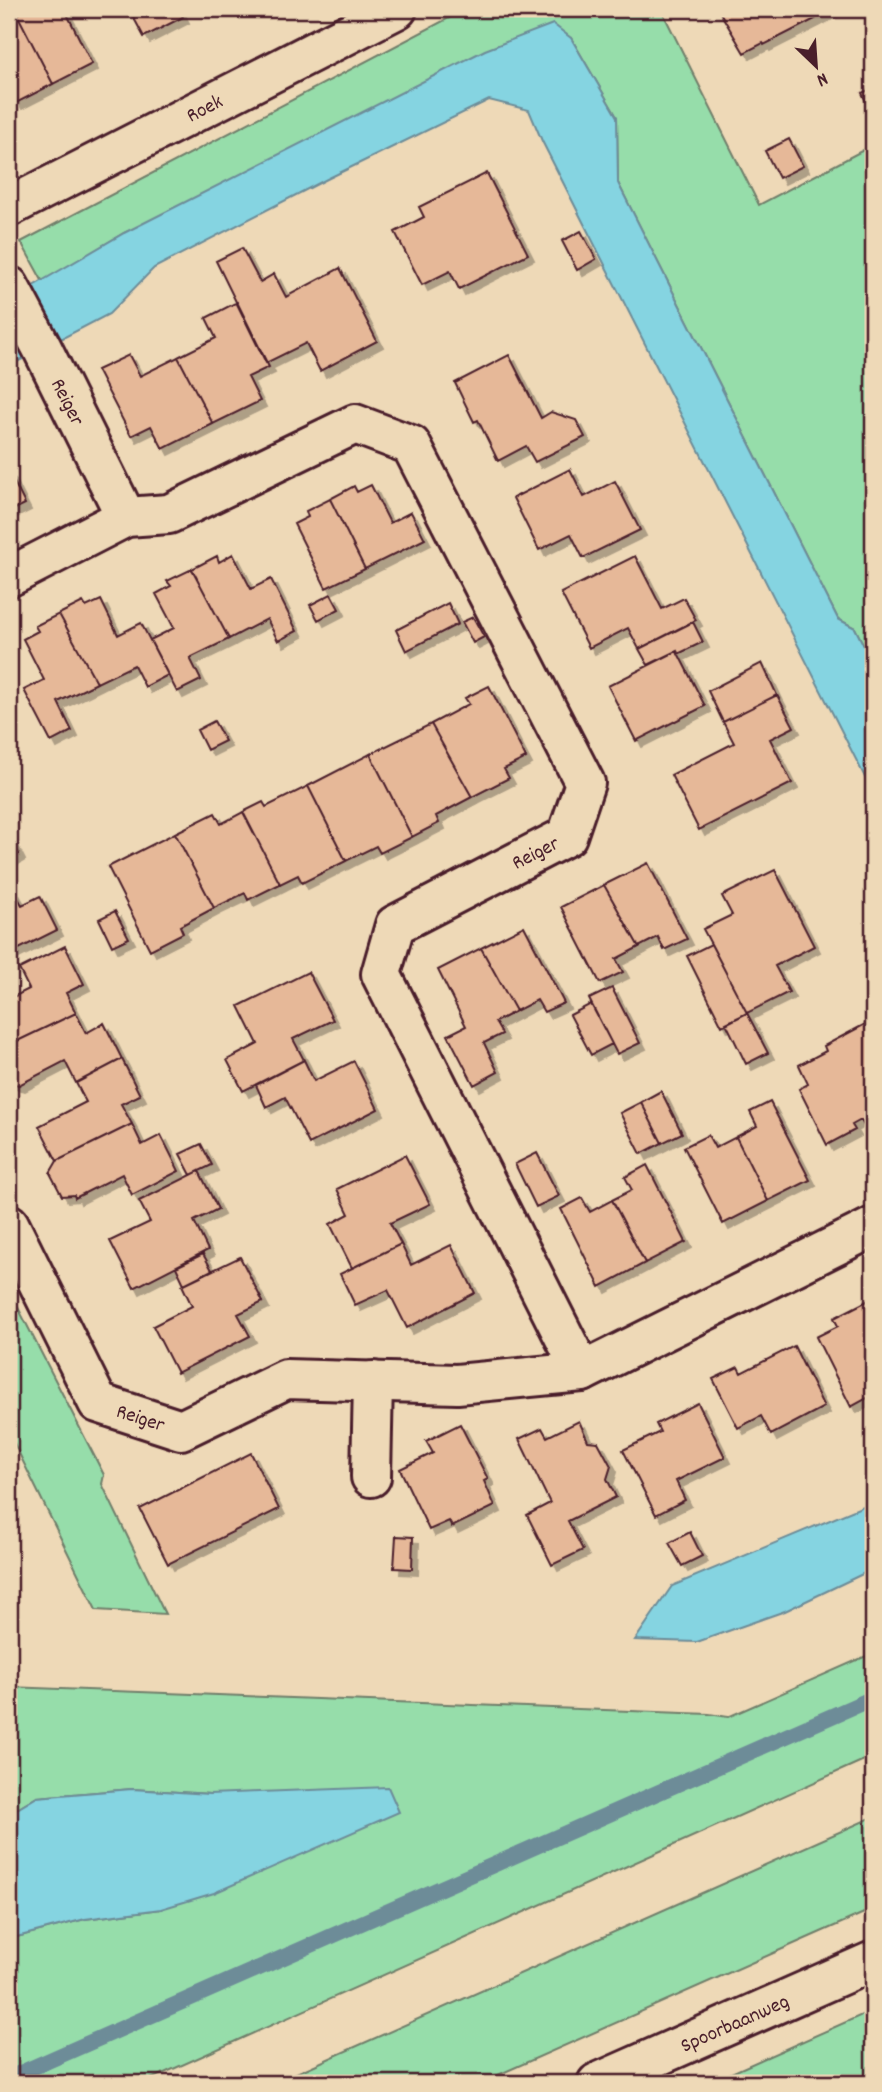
<svg xmlns="http://www.w3.org/2000/svg" width="882" height="2092" viewBox="0 0 882 2092" font-family="Dekko,sans-serif">
<style>
.green{fill:#96ddaa;stroke:#707e6a;stroke-width:2}
.water{fill:#85d4e1;stroke:#6d8c98;stroke-width:2}
.lines{fill:none;stroke-linecap:round;stroke-linejoin:round}
.stream{stroke:#6d8c98;stroke-width:16}
.building{fill:#e6b898;stroke:#4a1f2b;stroke-width:2;filter:url(#shadow)}
.minor-casing{stroke:#4a1f2b;stroke-width:44}
.minor{stroke:#eed9b7;stroke-width:38}
.labels{text-anchor:middle;stroke-width:6;stroke-linejoin:round;paint-order:stroke}
.street-label{font-size:21px;fill:#4a1f2b;stroke:#eed9b7}
</style>
<defs>
<filter id="shadow"><feDropShadow dx="6" dy="6" stdDeviation="0" flood-color="#0004"/></filter>
</defs>
<rect width="100%" height="100%" fill="#eed9b7"/>
<filter id="ink" filterUnits="userSpaceOnUse"><feTurbulence type="fractalNoise" baseFrequency=".0143" numOctaves="2"/><feDisplacementMap in="SourceGraphic" scale="14" xChannelSelector="R" yChannelSelector="G"/><feConvolveMatrix kernelMatrix="1 2 1 2 8 2 1 2 1" color-interpolation-filters="sRGB"/></filter>
<g filter="url(#ink)">
<path class="green" d="M466,9h195l98,196 114,-60v519l-18,-36 -17,-9 -220,-436 -1,-66 -46,-79 -447,195 -81,49 -22,-40z
M9,1290l95,185 -2,9 63,130 -69,-4 -87,-177z
M873,1653v103l-731,327h-133v-144l76,-20 76,-10 48,-115 -77,-5 -95,8 -28,17v-127l700,27 19,3z
M873,1817v92l-393,174h-206z
M873,2010v73h-164z"/>
<path class="water" d="M553,24l18,14 46,79 1,66 220,436 17,9 18,36v129l-331,-652 -13,-31 -40,-10 -162,79 -173,89 -45,46 -100,52v-66l115,-67 361,-183z
M873,1502v67l-88,42 -88,31 -62,-2 37,-54z
M388,1787l11,25 -185,81 -53,16 -76,10 -76,20v-125l28,-17 95,-8 77,5z"/>
<g class="lines">
<path class="stream" d="M9,2078l864,-380"/>
</g>
<path class="building" d="M27,9h45l-6,3 26,52 -39,20 -36,-70z
M129,9h50l4,8 -39,20z
M718,9h91l6,10 -51,26 -1,-2 -19,10z
M809,9h25l-19,10z
M17,14l36,70 -37,19 -7,-15v-69z
M873,88v28l-11,-23z
M789,139l14,27 -24,12 -14,-27z
M487,173l41,81 -69,35 -9,-18 -28,14 -27,-53 29,-15 -5,-10z
M581,231l15,28 -19,11 -15,-29z
M242,248l18,34 14,-8 12,23 54,-29 37,73 -57,30 -14,-28 -40,20 -50,-102z
M237,302l32,65 -21,10 12,24 -47,23 -35,-67 38,-19 -10,-20z
M129,355l11,21 38,-19 35,67 -50,25 -12,-23 -20,10 -34,-66z
M509,355l32,63 10,-6 25,8 9,17 -50,25 -9,-16 -28,15 -20,-41 -4,2 -19,-39z
M570,469l14,28 31,-16 25,49 -57,28 -12,-24 -32,16 -26,-52z
M9,472l16,32 -16,8z
M371,485l19,38 21,-11 14,27 -60,30 -35,-70 24,-13 3,6z
M330,499l35,70 -39,19 -32,-64 14,-7 -2,-6z
M233,554l18,35 20,-10 26,52 -19,10 -11,-22 -38,20 -37,-70 25,-13 2,6z
M635,556l27,53 22,-11 12,22 -57,29 -11,-21 -39,20 -28,-55z
M192,569l37,70 -39,19 11,22 -24,12 -27,-52 24,-12 -18,-34 15,-8 -4,-5z
M331,594l8,15 -21,11 -8,-15z
M101,600l17,35 23,-12 27,52 -23,12 -11,-22 -37,18 -38,-69 24,-12 3,5z
M448,603l10,21 -52,27 -10,-21z
M59,614l38,69 -39,19 14,29 -21,11 -27,-52 20,-10 -21,-41 15,-8 -3,-5z
M473,617l11,20 -11,6 -11,-21z
M693,622l10,20 -25,12 -1,-3 -29,14 -9,-16z
M677,651l28,55 -69,35 -28,-55z
M762,663l15,32 -54,27 -15,-31z
M489,686l37,72 -22,11 5,9 -37,19 -41,-73 38,-20 -4,-6z
M777,695l17,32 -24,12 22,44 -93,47 -28,-55 63,-32 -11,-21z
M214,721l11,20 -18,9 -10,-20z
M431,724l41,73 -36,19 3,7 -27,14 -42,-83z
M370,754l42,83 -32,16 -4,-7 -30,15 -38,-75z
M308,786l38,75 -44,22 -4,-8 -18,9 -37,-72 20,-10 3,5z
M243,812l37,72 -32,16 -3,-7 -31,15 -39,-75 40,-20 6,11z
M175,833l39,75 -34,18 3,7 -33,17 -42,-83z
M9,834l10,20 -10,6z
M648,863l39,76 -23,11 -6,-13 -19,10 -35,-62z
M775,870l39,76 -39,20 14,26 -42,21 -44,-84 29,-14 -10,-19z
M10,884l12,21 18,-9 17,34 -46,23 -2,-4z
M604,885l35,62 -23,12 7,13 -23,11 -39,-76z
M115,911l14,27 -17,8 -13,-27z
M524,926l40,77 -20,9 -7,-12 -21,11 -35,-63z
M711,944l36,69 -25,13 -35,-70z
M65,946l19,38 -18,9 10,20 -67,32v-46l20,-10 -10,-20z
M481,948l35,63 -21,11 7,12 -18,9 14,29 -24,13 -26,-50 18,-9 -28,-56z
M308,972l25,48 -40,19 11,21 -61,31 -16,-31 31,-16 -19,-38z
M612,988l28,55 -23,11 -28,-55z
M591,1004l21,40 -21,11 -21,-40z
M76,1013l10,20 18,-10 18,36 -46,24 -11,-22 -46,24 -10,-2v-38z
M747,1013l21,40 -22,11 -20,-41z
M873,1020v118l-2,1 -10,-19 -9,5 3,5 -28,15 -28,-56 9,-5 -9,-19 27,-14 -2,-5z
M122,1059l18,36 -19,9 11,20 -75,37 -18,-35 47,-24 -10,-19z
M304,1060l10,21 40,-20 24,48 -69,35 -24,-47 -19,10 -10,-22z
M661,1091l21,42 -20,10 -21,-41z
M641,1102l21,41 -21,11 -21,-41z
M770,1102l40,78 -42,21 -32,-64 21,-11 -7,-14z
M132,1124l10,21 19,-10 18,36 -47,24 -10,-21 -47,24 -1,-3 -12,1 -12,-23 7,-12z
M708,1135l7,13 21,-11 32,64 -45,23 -39,-77z
M201,1144l11,21 -21,10 -11,-21z
M537,1153l22,43 -23,11 -21,-43z
M405,1155l25,49 -40,19 11,21 -49,24 -22,-44 19,-10 -12,-25z
M647,1165l39,77 -41,21 -33,-63 20,-10 -7,-13z
M199,1171l19,38 -24,12 14,29 -74,38 -24,-47 40,-19 -11,-21z
M582,1198l8,14 22,-12 33,63 -45,24 -39,-78z
M401,1244l10,21 40,-20 24,48 -68,35 -19,-38 -33,15 -15,-31z
M203,1254l9,16 -28,14 -8,-17z
M240,1257l23,45 -25,12 12,22 -73,37 -24,-47 39,-20 -10,-21z
M873,1298v97l-22,12 -35,-70 22,-11 -4,-8z
M794,1346l30,61 -53,28 -10,-19 -23,12 -25,-49 25,-12 3,6z
M698,1403l27,54 -49,24 9,19 -29,15 -33,-65 37,-18 -4,-8z
M579,1421l9,20 10,1 13,24 -4,13 9,18 -48,24 15,29 -31,15 -25,-50 23,-12 -31,-64 23,-11 5,9z
M460,1424l28,55 -4,2 11,25 -43,21 -3,-6 -20,9 -29,-61 33,-16 -7,-12z
M251,1453l28,56 -111,55 -28,-55z
M690,1532l12,24 -20,10 -13,-23z
M396,1536l17,1 -1,32 -18,-1z"/>
<g class="lines">
<g class="minor-casing">
<g id="minor">
<path id="s1" d="M9,207l388,-198"/>
<path id="s2" d="M9,286l33,62 84,169"/>
<path d="M9,577l117,-60 43,-3 186,-90 56,21 174,338 -18,53 -172,89 -14,49 201,398"/>
<path id="s3" d="M9,1224l89,179 83,27 105,-51 171,5 125,-12 291,-145"/>
<path d="M371,1477l2,-96"/>
<path id="s4" d="M597,2083l276,-122"/>
</g>
</g>
<use href="#minor" class="minor"/>
</g>
</g>
<g class="labels">
<g class="street-label">
<text dy="7" stroke="none"><textPath href="#s1" startOffset="219">Roek</textPath></text>
<text dy="7" stroke="none"><textPath href="#s2" startOffset="130">Reiger</textPath></text>
<text transform="translate(535 852) rotate(-27)" y="7">Reiger</text>
<text dy="7" stroke="none"><textPath href="#s3" startOffset="245">Reiger</textPath></text>
<text dy="7" stroke="none"><textPath href="#s4" startOffset="150">Spoorbaanweg</textPath></text>
</g>
</g>
<rect width="882" height="2092" fill="none" stroke="#eed9b7" stroke-width="35"/>
<rect x="18" y="18" width="847" height="2057" fill="none" stroke="#4a1f2b" stroke-width="2.5" filter="url(#ink)"/>
<g transform="translate(816 66) rotate(155)" stroke="#eed9b7" stroke-width="5" paint-order="stroke">
<path d="M0-5L12 26L0 18L-12 26Z" fill="#4a1f2b"/>
<text y="-10" font-size="19" font-weight="bold" text-anchor="middle" fill="#4a1f2b">N</text>
</g>
</svg>
